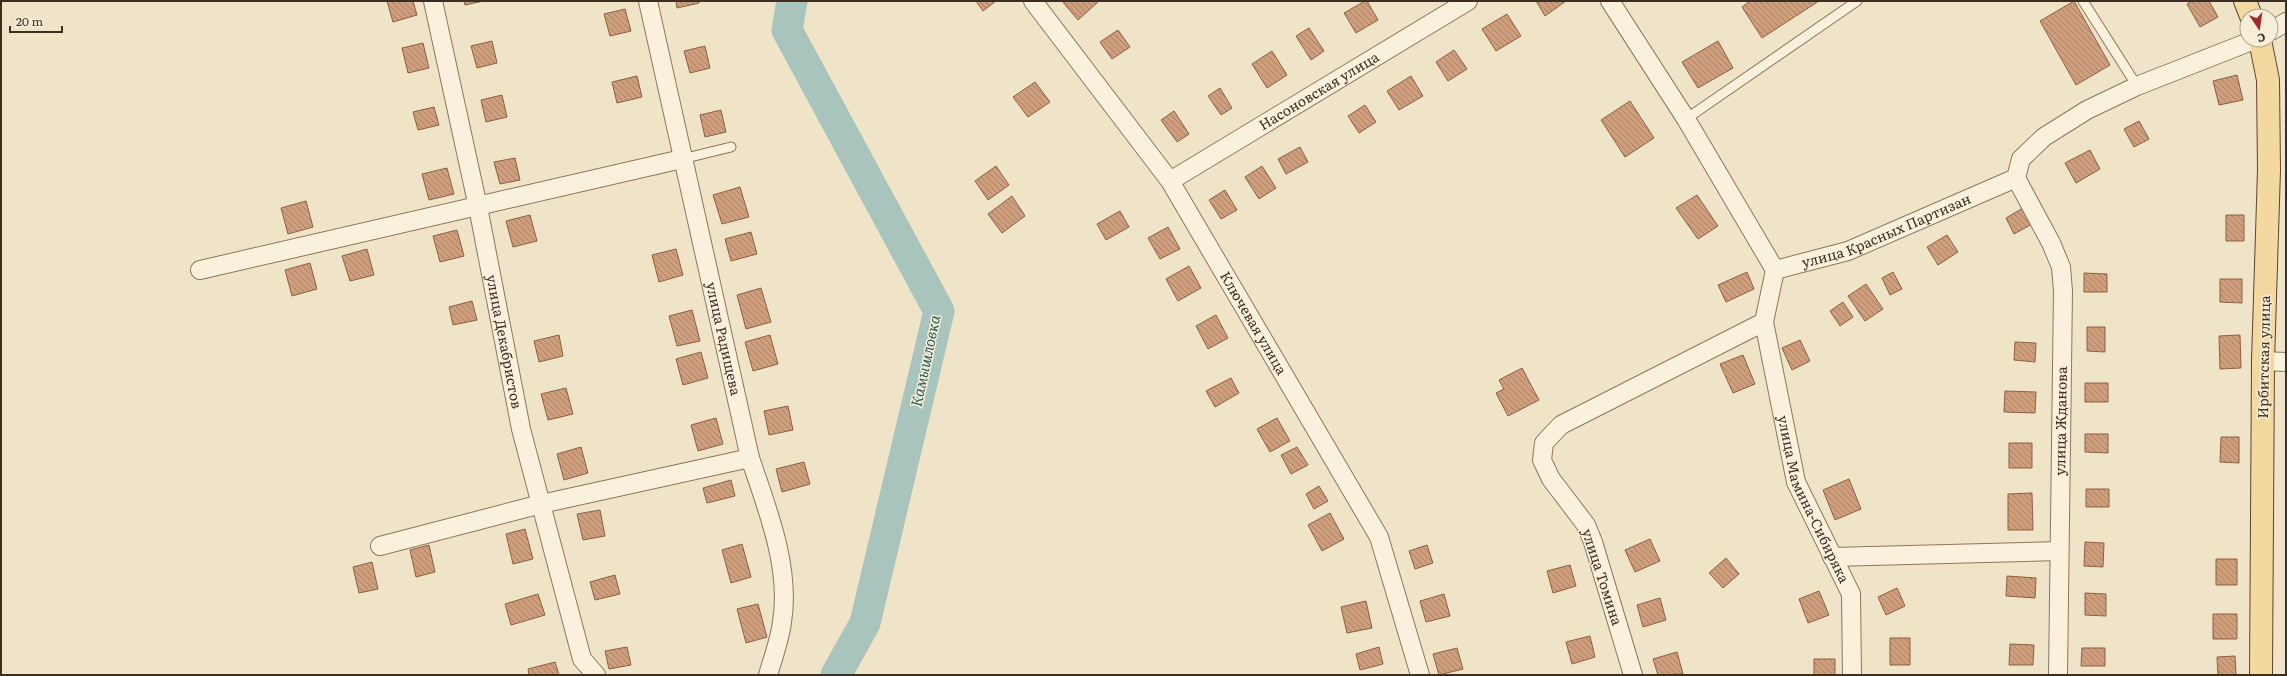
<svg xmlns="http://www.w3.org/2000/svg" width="2287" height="676" viewBox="0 0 2287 676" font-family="Literata,serif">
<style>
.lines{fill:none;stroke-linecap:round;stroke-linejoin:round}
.river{stroke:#a9c4bc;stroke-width:31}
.building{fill:url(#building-back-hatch);stroke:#8d5f41}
.service-casing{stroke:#8d765c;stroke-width:11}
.minor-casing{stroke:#8d765c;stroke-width:20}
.primary-casing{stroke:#5b4430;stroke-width:24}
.service{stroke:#faf1dc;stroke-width:9}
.minor{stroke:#faf1dc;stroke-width:18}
.primary{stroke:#f3d9a0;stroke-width:22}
.labels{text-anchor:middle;stroke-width:3;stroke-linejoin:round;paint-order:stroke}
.street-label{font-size:14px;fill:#3d2e20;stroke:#f7eed8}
.water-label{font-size:15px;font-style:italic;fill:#2f5d5a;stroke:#f7eed8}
</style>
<defs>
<pattern id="building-back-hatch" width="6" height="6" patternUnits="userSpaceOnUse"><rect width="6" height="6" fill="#cf9f7d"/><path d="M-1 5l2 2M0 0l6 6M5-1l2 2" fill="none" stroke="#a98266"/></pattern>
</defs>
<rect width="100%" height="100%" fill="#f0e4c8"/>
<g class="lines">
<path class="river" d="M792,1l-5,29 152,281 -74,312 -29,52"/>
</g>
<path class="building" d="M387,1h26l4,14 -24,7z
M464,1h20l-19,4z
M676,1h23v2l-22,5z
M976,1h20l-13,10z
M1062,1h35l1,1 -20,18z
M1365,1h2l11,19 -22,13 -12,-20z
M1536,1h30l-21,15z
M1750,1h69l-57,37 -20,-31z
M2074,1l36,64 -34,20 -36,-64z
M2192,1h17l9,16 -18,10 -13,-23z
M625,9l6,22 -21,5 -6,-22z
M1507,14l14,22 -25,15 -14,-22z
M1309,28l15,23 -13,9 -15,-24z
M1118,30l12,17 -18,12 -12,-17z
M492,41l5,22 -20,5 -6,-22z
M1718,41l15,27 -35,20 -16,-26z
M423,43l6,25 -21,5 -6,-25z
M705,46l5,22 -20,5 -6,-22z
M1454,50l13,19 -19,12 -12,-19z
M1272,51l15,24 -20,13 -15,-24z
M2237,75l6,25 -24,5 -6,-24z
M637,76l5,21 -25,6 -5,-21z
M1411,76l12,20 -24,14 -12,-19z
M1035,82l15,20 -22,15 -15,-20z
M1220,88l12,20 -11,7 -13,-19z
M502,95l5,22 -21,5 -5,-22z
M1630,101l24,37 -29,19 -24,-37z
M1365,105l11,17 -17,11 -11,-17z
M434,107l5,18 -21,5 -5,-18z
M721,110l5,22 -21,5 -5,-22z
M1174,111l15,23 -12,8 -16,-22z
M2139,121l10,18 -15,8 -10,-18z
M1300,147l8,15 -22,12 -8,-15z
M2090,150l10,19 -24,14 -11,-20z
M515,158l5,22 -20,4 -6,-22z
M996,166l13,19 -21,15 -13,-19z
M1262,166l14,22 -17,11 -14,-22z
M447,168l7,26 -25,6 -7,-26z
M740,187l9,30 -27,7 -9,-29z
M1225,190l12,20 -16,9 -12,-19z
M1697,195l21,31 -20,13 -22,-31z
M1012,196l13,20 -23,17 -14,-19z
M306,201l7,26 -25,7 -7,-26z
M2023,208l9,16 -18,10 -8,-16z
M1120,211l9,16 -23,13 -9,-16z
M530,215l7,26 -24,6 -7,-26z
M2226,215h18v26h-18z
M1168,227l12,22 -20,10 -12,-21z
M457,230l7,26 -24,6 -7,-26z
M751,232l6,22 -26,7 -6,-22z
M1947,235l11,17 -20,13 -11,-18z
M367,249l7,26 -24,6 -8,-25z
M676,249l7,26 -24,7 -7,-27z
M310,263l7,26 -25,7 -7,-26z
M1189,266l12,22 -23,13 -12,-22z
M1747,272l7,17 -28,13 -8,-17z
M1893,272l9,17 -12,6 -8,-17z
M2084,273l23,1v18h-23z
M2220,279h22v24l-22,-1z
M1866,284l17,25 -18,12 -17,-25z
M761,288l10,34 -25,7 -9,-34z
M472,301l5,19 -24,5 -4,-18z
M1843,302l10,15 -13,9 -10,-15z
M692,310l8,31 -23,5 -8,-30z
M1216,315l12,23 -20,11 -12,-23z
M2087,327h18v25l-18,-1z
M559,335l4,21 -24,6 -5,-21z
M770,335l8,29 -25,7 -8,-29z
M2240,335l1,33 -21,1 -1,-33z
M1800,340l10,21 -18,9 -10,-22z
M2015,342l21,1 -1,19 -21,-2z
M701,352l7,26 -25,7 -7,-26z
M1743,355l12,29 -22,9 -13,-29z
M1522,368l17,32 -31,16 -12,-23 8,-4 -5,-9z
M1231,378l8,15 -24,14 -9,-16z
M2085,383h23v19h-23z
M566,388l7,26 -25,6 -7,-26z
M2005,391l31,1 -1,21 -31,-1z
M788,406l5,24 -24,5 -5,-24z
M716,418l7,26 -25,7 -7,-26z
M1277,418l13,23 -20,11 -13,-23z
M2085,434h23v19l-23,-1z
M2221,437h18v26l-19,-1z
M2009,443h23v25h-23z
M581,447l7,26 -24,7 -7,-26z
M1297,447l11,18 -17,9 -10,-19z
M804,462l6,22 -28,8 -6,-23z
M1849,479l12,30 -26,11 -12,-30z
M731,480l4,16 -28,7 -4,-15z
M1319,486l9,15 -14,8 -8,-15z
M2086,489h23v18h-23z
M2032,493l1,37h-25v-36z
M600,510l5,26 -22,4 -6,-26z
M1330,513l14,26 -22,12 -14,-26z
M525,529l8,30 -20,5 -7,-30z
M1650,539l10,22 -25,11 -10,-22z
M2085,542l19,1 -1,24 -19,-1z
M742,544l9,33 -20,6 -9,-33z
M429,545l6,27 -19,5 -6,-27z
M1427,545l6,18 -18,6 -6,-18z
M1726,558l13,16 -16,14 -14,-15z
M2216,559h21v26h-21z
M372,562l6,27 -19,4 -6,-26z
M1570,565l6,21 -23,7 -6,-22z
M615,575l5,19 -25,6 -5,-18z
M2007,576l29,2 -1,20 -29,-2z
M1897,588l8,18 -19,9 -8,-18z
M1819,591l10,24 -21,8 -9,-24z
M2085,593l21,1v22l-21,-1z
M538,594l7,21 -34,10 -6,-21z
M1444,594l6,22 -24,6 -6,-21z
M1660,598l6,22 -23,7 -6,-22z
M1366,601l6,27 -25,5 -6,-26z
M758,604l9,33 -21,6 -9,-34z
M2213,614h24v25h-24z
M1590,636l5,21 -23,7 -6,-22z
M1890,638h20v27h-20z
M2010,644l24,1 -1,20h-24z
M627,647l4,18 -22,4 -4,-18z
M1379,647l4,17 -23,6 -4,-16z
M1457,648l6,21 -24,6 -6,-21z
M2082,648h23v18h-24z
M1677,652l6,22 -25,1 -5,-16z
M2235,656l1,19h-18l-1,-18z
M1814,659h21v16h-21z
M555,662l4,13h-30l-1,-6z"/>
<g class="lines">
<g class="service-casing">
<path id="service" d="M2083,1l54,85
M1686,119l171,-118
M682,159l49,-12"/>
</g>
<g class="minor-casing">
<g id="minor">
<path id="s1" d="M433,1l45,206 43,222 61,230 14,16"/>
<path id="s2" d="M648,1l102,457c17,50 41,110 32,164 -2,17 -9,36 -14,53"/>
<path id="s3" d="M1033,1l137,180 209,356 41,138"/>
<path d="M1610,1l76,118 89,151"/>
<path d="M2271,31l15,-9"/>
<path d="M2016,178l35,65 10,24 2,24 -5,384"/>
<path id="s4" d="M1170,181l298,-180"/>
<path d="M200,270l482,-111"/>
<path id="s5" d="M1764,322l32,160 55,112 1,81"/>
<path d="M2263,361l23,1"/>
<path d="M380,546l161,-42 209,-46"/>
<path d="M1832,557l227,-6"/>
<path id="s6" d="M1633,675l-40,-133 -7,-17 -35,-46 -9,-19 2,-17 17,-18 203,-103 11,-52 73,-19 168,-73 5,-19 23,-22 43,-27 50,-24 117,-46"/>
</g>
</g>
<g class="primary-casing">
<path id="primary" d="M2245,1l6,15
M2260,40l8,40 1,90 -6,191 -2,314"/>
</g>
<use href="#service" class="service"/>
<use href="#minor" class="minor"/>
<use href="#primary" class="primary"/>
</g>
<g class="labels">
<g class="street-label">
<text dy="5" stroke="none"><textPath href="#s4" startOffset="174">Насоновская улица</textPath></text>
<text dy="5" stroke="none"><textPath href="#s6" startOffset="677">улица Красных Партизан</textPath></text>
<text dy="5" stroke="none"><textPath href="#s3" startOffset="391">Ключевая улица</textPath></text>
<text dy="5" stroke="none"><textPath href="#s2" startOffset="346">улица Радищева</textPath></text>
<text dy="5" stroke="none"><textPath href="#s1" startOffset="348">улица Декабристов</textPath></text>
<text transform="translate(2264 357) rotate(-89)" y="5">Ирбитская улица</text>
<text transform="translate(2061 421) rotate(-89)" y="5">улица Жданова</text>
<text dy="5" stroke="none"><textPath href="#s5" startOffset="185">улица Мамина-Сибиряка</textPath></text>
<text transform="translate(1602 577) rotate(72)" y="5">улица Томина</text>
</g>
<g class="water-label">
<text transform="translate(926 361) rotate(-78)" y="5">Камышловка</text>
</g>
</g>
<rect width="2287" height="676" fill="none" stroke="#3d2e20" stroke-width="4"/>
<g transform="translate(2259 28) rotate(167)"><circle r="19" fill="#f7eed8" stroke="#ada18e"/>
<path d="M0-3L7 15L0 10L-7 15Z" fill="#9e2a2b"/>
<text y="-6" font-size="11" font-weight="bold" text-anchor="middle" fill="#3d2e20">С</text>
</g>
<path d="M10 26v6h52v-6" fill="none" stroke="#3d2e20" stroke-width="2"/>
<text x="16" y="26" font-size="12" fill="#3d2e20" stroke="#f7eed8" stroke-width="3" paint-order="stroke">20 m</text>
</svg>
